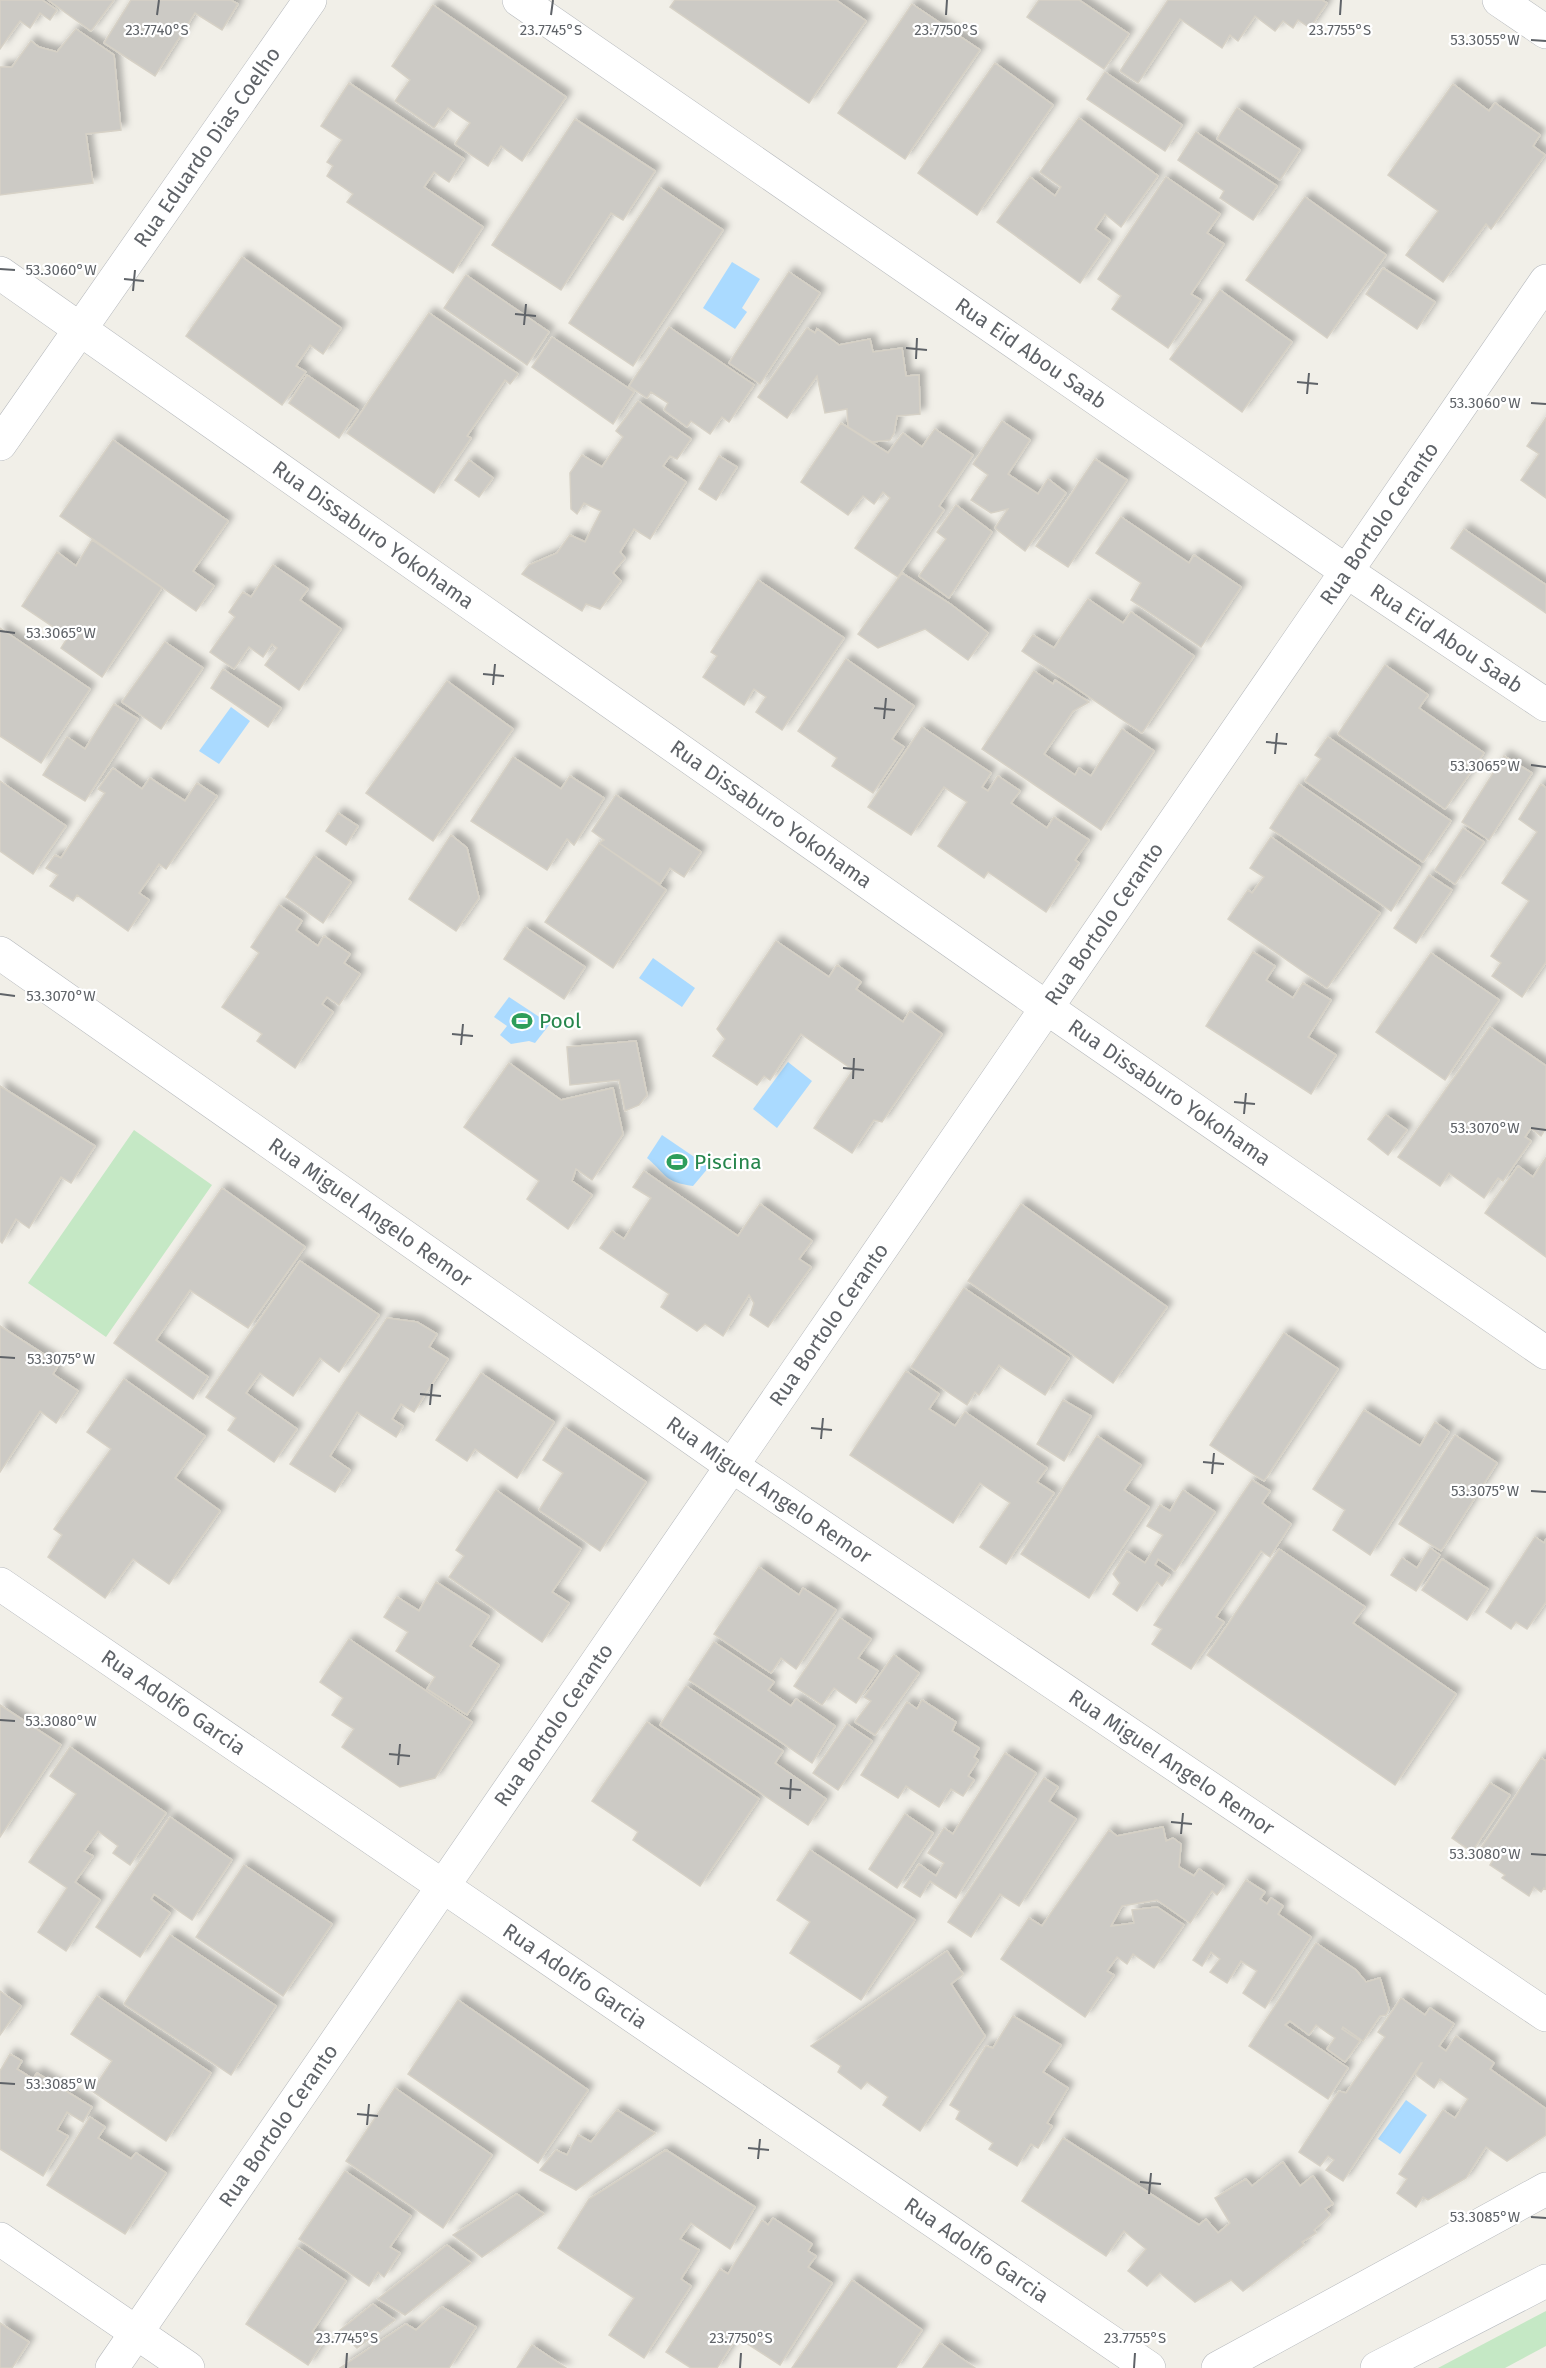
<svg xmlns="http://www.w3.org/2000/svg" width="1546" height="2368" viewBox="0 0 1546 2368" font-family="'Fira Sans',sans-serif">
<style>
.green{fill:#c5e8c5}
.water{fill:#aadaff}
.building{fill:#cccac5;stroke:#d6d1c6;stroke-width:1.5;filter:url(#shadow)}
.lines{fill:none;stroke-linecap:round;stroke-linejoin:round}
.street-casing{stroke:#b5b8bc;stroke-width:34}
.secondary-casing{stroke:#b6babf;stroke-width:34}
.street{stroke:#fff;stroke-width:33}
.secondary{stroke:#fff;stroke-width:33}
.ticks{fill:none;stroke:#5f6368;stroke-width:2}
.labels{text-anchor:middle;stroke-width:4.5;stroke-linejoin:round;paint-order:stroke}
.street-label{font-size:21px;fill:#5f6368;stroke:#fff}
.leisure-label{font-size:21px;fill:#27864d;stroke:#fff;text-anchor:start}
.ticks-label{font-size:15px;text-anchor:middle;fill:#5f6368;stroke:#fff;stroke-width:4.5;stroke-linejoin:round;paint-order:stroke}
</style>
<defs>
<filter id="shadow"><feDropShadow dx="5.5" dy="-5.5" stdDeviation="3" flood-color="#0004"/></filter>
</defs>
<rect width="100%" height="100%" fill="#f1efe8"/>
<path class="green" d="M134,1130l78,55 -106,152 -78,-54z
M1546,2311v35l-41,22h-67z"/>
<path class="water" d="M732,262l28,17 -18,29 5,4 -12,17 -32,-21z
M231,707l19,14 -31,43 -20,-13z
M653,958l42,30 -13,19 -43,-29z
M509,997l41,27 -15,19 -6,-2 -18,3 -11,-9 7,-9 -13,-9z
M788,1062l24,19 -35,47 -24,-19z
M662,1135l47,32 -16,19c-29,-4 -26,-11 -46,-28z
M1406,2100l21,15 -27,39 -22,-15z"/>
<path class="building" d="M0,0h42l15,10 -7,10 -10,-7 -10,15 -10,-7 -20,28z
M48,0h66l-23,31z
M131,0h100l7,4 -16,26 -27,-17 -40,63 -51,-33z
M675,0h161l30,21 -57,82 -139,-96z
M1039,0h40l50,34 -25,35 -77,-52z
M1168,0h154l5,3 -17,25 -12,-8 -5,8 -10,-7 -8,10 -20,-15 -17,25 -8,-6 -8,13 -42,-29 -42,64 -18,-12z
M912,4l68,46 -75,109 -67,-46z
M433,5l133,92 -44,64 -21,-15 -13,20 -33,-22 15,-21 -22,-15 -14,20 -39,-27 15,-21 -18,-14z
M76,29l38,26 7,75 -35,4 7,49 -93,12v-128h12l19,-26 8,6 18,5z
M995,63l58,42 -76,110 -59,-42z
M1105,72l77,53 -17,26 -78,-52z
M349,83l115,76 -15,23 -15,-10 -10,15 59,40 -30,46 -106,-71 6,-8 -26,-18 6,-10 -6,-4 15,-22 -21,-14z
M1453,84l36,27 6,-8 45,32 -7,11 12,9 -54,74 -5,-5 -43,58 -37,-27 32,-44 -50,-36z
M1237,108l63,42 -20,30 -63,-41z
M1079,118l79,58 -37,51 -16,-13 -10,15 15,11 -30,43 -83,-61 33,-45 25,19 6,-9 -21,-15z
M575,119l80,52 -32,49 -12,-7 -50,77 -69,-45z
M1196,132l81,54 -24,34 -33,-22 4,-7 -46,-31z
M1166,177l54,37 -13,19 17,11 -33,50 10,6 -33,48 -56,-39 9,-13 -23,-17z
M659,187l64,43 -90,136 -64,-43z
M1305,197l81,58 -59,83 -81,-58z
M242,257l99,71 -18,26 -13,-9 -14,21 10,6 -24,33 -96,-69z
M1383,268l52,34 -18,27 -51,-35z
M789,272l31,21 -60,91 -31,-21z
M466,275l83,57 -22,33 -83,-57z
M1220,290l72,52 -50,70 -72,-53z
M429,313l89,61 -8,10 -5,-4 -38,56 4,2 -37,55 -87,-60z
M669,327l85,58 -25,37 -7,-5 -12,17 -19,-13 -4,6 -23,-17 4,-7 -17,-11 -4,6 -18,-12z
M807,328l8,5 2,-4 22,16 31,-6 3,13 29,-4 4,28 13,-1 1,39 -23,2 -3,17 -4,7 -18,2 -24,-15 -1,-18 -22,4 -8,-37 -30,42 -29,-21z
M552,337l82,55 -21,32 -81,-57z
M307,375l51,35 -19,28 -50,-35z
M638,401l53,38 -14,20 -7,-3 -7,10 23,16 -36,57 -16,-10 -14,23 5,6 -12,15 8,8 -21,28 -14,-5 -4,7 -60,-37 7,-9 28,-12 13,-18 15,7 16,-31 -17,-8 -7,11 -6,-5 -1,-36 12,-18 20,12 21,-30 -7,-6z
M1546,418v80l-25,-18 18,-26 -12,-8z
M1002,421l28,19 -22,34 30,20 10,-15 18,14 -41,58 -30,-23 13,-19 -17,4 -20,-13 17,-25 -15,-11z
M841,423l47,30 15,-20 19,14 13,-18 38,26 -34,51 5,4 -46,67 -43,-29 35,-50 -7,-6 -9,12 -11,-8 -15,19 -47,-33z
M113,440l115,81 -35,50 21,15 -18,25 -136,-95z
M719,456l18,11 -21,33 -17,-11z
M1095,459l32,21 -59,87 -32,-21z
M469,460l24,18 -14,19 -24,-17z
M956,505l36,27 -43,66 -30,-22 27,-37 -9,-7z
M1121,517l68,46 5,-8 47,32 -40,60 -70,-47 10,-17 -45,-30z
M1464,529l82,56v28l-95,-65z
M92,540l70,48 -60,89 -41,-29 7,-11 -46,-31 35,-54 19,14z
M273,565l35,24 -8,11 41,29 -42,61 -34,-25 12,-17 -5,-4 -9,13 -14,-10 -15,22 -24,-17 25,-35 -6,-5 14,-20 8,5z
M902,573l47,30 39,30 -20,27 -43,-31 -47,19 -20,-14z
M758,580l86,58 -62,92 -26,-18 10,-15 -12,-8 -10,16 -41,-28 14,-21 -6,-4z
M1088,599l35,24 8,-11 63,44 -52,77 -120,-82 11,-16 21,13z
M0,628l90,61 -49,74 -41,-27z
M165,642l38,26 -42,61 -39,-27z
M846,659l68,47 -22,33 12,8 -31,46 -41,-27 5,-8 -39,-27z
M1385,665l43,30 -9,13 65,45 -39,56 -107,-75z
M223,669l58,39 -13,19 -57,-39z
M1034,671l19,13 2,-4 34,22 -16,9 -29,43 31,21 4,-7 12,8 31,-47 32,22 -53,79 -119,-81z
M447,681l66,48 -80,112 -67,-48z
M114,704l24,15 -53,82 -42,-26 24,-38 18,12z
M922,727l69,46 -9,14 6,4 10,-15 22,15 -9,12 36,25 7,-11 35,23 -14,20 4,3 -33,49 -58,-40 -4,6 -46,-32 29,-44 -23,-15 -33,48 -43,-28z
M1328,737l123,84 -28,41 -118,-81 16,-22 -6,-4z
M1504,756l28,17 -43,67 -27,-18z
M513,757l48,32 9,-13 34,22 -30,47 -7,-6 -20,31 -76,-49z
M113,768l29,21 8,-11 35,23 12,-18 20,13 -51,73 -7,-5 -20,29 10,7 -21,31 -51,-36 -4,6 -23,-15 8,-11 -12,-7 9,-13 6,3 44,-65 -7,-4z
M0,781l66,45 -33,48 -33,-23z
M1299,784l121,83 -29,44 -121,-83z
M1541,784l5,4v174l-24,35 -30,-21 9,-13 -10,-7 38,-55 -27,-18 35,-51 -18,-13z
M616,795l85,57 -17,25 -14,-9 -10,16 -61,-41 5,-3 -12,-9z
M338,813l20,13 -12,19 -20,-14z
M1463,828l21,14 -29,42 -20,-14z
M451,835l16,13 12,50 -23,33 -47,-32z
M1271,837l109,76 -53,75 -99,-69 20,-29 4,3 12,-16 -14,-9z
M599,843l67,47 -53,78 -68,-46z
M314,856l37,26 -28,41 -37,-26z
M1429,875l23,15 -36,53 -22,-15z
M279,905l23,16 -6,9 22,16 6,-10 26,18 -6,9 16,11 -21,31 -12,-8 -5,7 11,8 -38,56 -38,-27 5,-7 -40,-27 37,-54 -8,-6z
M525,927l60,40 -21,32 -60,-40z
M776,941l53,36 8,-12 24,17 -5,7 47,33 7,-11 32,23 -60,88 -8,-2 -22,33 -38,-25 39,-58 -52,-36 -31,46 -6,-4 -7,9 -44,-29 12,-17 -8,-10z
M1253,952l22,14 -9,14 27,18 10,-15 28,17 -23,37 28,18 -25,39 -105,-68z
M1431,953l68,47 -54,80 -69,-48z
M1490,1027l56,39v62l-5,8 -10,-8 -6,9 6,4 -28,40 -5,-3 -14,20 -35,-25 -9,13 -42,-29z
M636,1041l11,54 -8,10 -14,6 -6,-31 -49,5 -3,-38z
M509,1063l52,37 52,-12 10,46 -31,46 -16,-11 -4,12 20,14 -24,34 -41,-30 12,-18 -75,-54z
M0,1086l95,60 -24,37 -10,-6 -32,51 -13,-9 -14,24 -2,-2z
M1386,1115l21,15 -19,25 -20,-16z
M1546,1158v99l-61,-44 33,-47 15,11z
M644,1171l94,65 22,-32 52,37 -13,18 12,8 -43,60 -18,-12 4,-12 -5,-8 -26,41 -18,-12 -8,7 -36,-24 8,-13 -69,-46 12,-17 12,8 27,-41 -18,-11z
M222,1188l83,59 -57,81 -58,-38 -34,50 52,37 -15,22 -79,-56z
M1021,1204l146,103 -54,76 -145,-102z
M300,1261l79,54 -40,57 -19,-14 -27,38 -33,-23 -14,20 51,36 -23,33 -46,-32 8,-12 -30,-21z
M964,1288l105,70 -24,37 -46,-30 -20,30 -4,-3 -8,13 -56,-38z
M387,1318l30,4 20,12 -8,13 19,12 -34,53 -13,-8 -9,15 11,7 -7,11 -39,-25 -27,44 20,14 -15,22 -45,-28z
M0,1326l59,38 -6,10 25,17 -22,32 -16,-12 -40,61z
M1284,1333l54,36 -74,112 -54,-36z
M906,1371l33,23 -10,15 26,17 10,-14 82,56 -10,14 17,11 -48,71 -26,-17 30,-44 -30,-20 -27,40 -103,-68z
M481,1373l73,49 -37,56 -42,-29 -8,12 -31,-21z
M124,1379l81,57 -30,42 45,33 -51,73 -36,-25 -28,39 -57,-41 14,-22 -8,-6 57,-80 -24,-17z
M1063,1400l28,16 -27,45 -27,-17z
M1364,1410l56,36 15,-24 14,10 -79,123 -37,-25 12,-20 -32,-21z
M564,1427l82,55 -46,69 -61,-41 24,-37 -20,-13z
M1455,1435l42,28 -56,88 -42,-27z
M1097,1436l44,29 -17,25 25,17 -60,91 -68,-44z
M1252,1480l18,11 -8,12 29,21 -21,33 -9,-6 -45,66 8,5 -33,47 -39,-25 10,-15 -8,-4z
M496,1490l85,59 -29,43 17,11 -27,39 -93,-65 15,-21 -8,-6z
M1183,1490l32,22 -40,59 -17,-12 -3,6 15,10 -8,11 -5,-4 -20,29 -24,-17 7,-11 -7,-9 14,-23 18,12 18,-28 -16,-9 13,-21 10,6z
M1535,1537l9,6 2,-4v63l-19,27 -11,-7 -5,7 -25,-17z
M1430,1548l10,7 -24,36 -25,-16 11,-17 15,10z
M1279,1549l86,58 -12,16 103,71 -61,91 -188,-130z
M1442,1559l46,30 -21,31 -45,-30z
M759,1567l40,28 4,-7 33,22 -40,59 -15,-11 -10,15 -57,-39z
M436,1582l53,34 -19,30 29,19 -32,50 -40,-26 8,-12 -39,-26 12,-19 -24,-15 13,-20 22,14z
M840,1618l31,21 -13,19 20,13 -22,32 -22,-15 -12,17 -28,-19z
M349,1639l123,83 -37,56 -35,9 -58,-40 12,-18 -22,-14 11,-17 -23,-16z
M714,1642l60,40 -6,8 23,16 5,-7 39,27 -23,37 -123,-83z
M894,1655l25,18 -44,62 -20,-13 16,-21 -7,-4z
M686,1686l97,65 -8,12 51,36 -18,26 -148,-100z
M922,1700l34,22 -4,9 27,17 -5,9 4,3 -10,16 6,4 -11,16 -12,-7 -12,18 -33,-21 -8,12 -37,-23 46,-73 10,7z
M0,1705l61,40 -61,92z
M647,1722l112,77 -59,87 -67,-46 5,-8 -46,-31z
M847,1724l25,17 -34,49 -25,-17z
M70,1747l96,66 -36,52 -17,-12 5,-7 -20,-15 -14,20 9,5 -18,26 25,18 -34,51 -28,-19 29,-44 -38,-26 47,-68 -26,-18z
M1005,1753l31,20 -80,125 -26,-17 -10,16 -16,-10 15,-23 17,12 8,-13 -16,-10 16,-25 9,6z
M1541,1758l5,3v128l-2,-1 -3,4 -7,-5 -5,9 -27,-18 3,-3 -15,-10 3,-5 -14,-9z
M1044,1778l14,9 -9,14 27,18 -57,87 -19,-12 -29,43 -23,-15z
M1490,1783l20,12 -38,57 -20,-14z
M905,1814l28,19 -36,55 -28,-19z
M170,1817l62,43 -40,60 -38,-26 -3,5 19,14 -30,44 -44,-30z
M1163,1827l3,14 7,-3 8,6 -2,23 15,9 5,-7 25,17 -7,9 -5,-4 -22,32 -33,-23 -35,6 -11,20 23,-3 -2,-13 25,-3 27,18 -30,43 -21,-14 -6,10 -10,-7 -10,14 7,4 -29,42 -84,-58 28,-41 13,8 67,-96 8,6z
M810,1850l105,70 -54,80 -71,-47 20,-31 -33,-22z
M244,1865l88,59 -49,72 -87,-59z
M1246,1880l19,12 -5,7 7,5 4,-6 12,8 -5,8 33,23 -46,71 -22,-15 14,-22 -16,-10 -14,22 -17,-11 10,-13 -9,-7 -9,14 -9,-6z
M170,1935l106,71 -45,69 -107,-71z
M1316,1943l40,27 10,12 14,-4 9,31 -3,6 -6,1 -17,25 -20,-14 -1,2 18,12 -15,21 -18,-13 8,-11 -19,-13 -7,10 -19,-14 -5,4 63,43 -20,31 -79,-53z
M947,1951l16,23 -12,10 34,52 -65,95 -37,-26 5,-8 -21,-15 -6,7 -23,-17 3,-6 -30,-20z
M0,1991l21,15 -21,29z
M97,1996l114,77 -45,68 -74,-50 20,-30 -41,-27z
M1401,1998l24,17 5,-7 24,16 -15,22 7,5 10,-15 38,27 -4,6 56,40v26l-39,26 -21,-14 -20,31 -38,22 -5,-3 -7,10 -19,-14 10,-14 -8,-5 44,-64 12,8 13,-19 -28,-20 -6,9 -19,-14 7,-11h-1l-78,118 -17,-11 8,-10 -6,-4 -8,10 -21,-14 40,-61 7,2 39,-56 -7,-5z
M458,2000l130,90 -50,73 -130,-89z
M1013,2016l48,29 -18,27 25,16 -21,35 5,3 -14,22 -7,-4 -14,22 -28,-17 4,-6 -37,-24 4,-8 -10,-6 36,-59 7,2z
M10,2054l12,7 -5,8 16,10 4,-6 55,34 -9,15 -16,-10 -10,18 11,6 -25,40 -43,-27v-78z
M395,2088l97,67 -49,73 -97,-67z
M617,2110l38,23 -79,57 -36,-20 16,-20 11,5 11,-20 13,7z
M90,2117l15,10 -7,11 33,21 5,-6 30,20 -41,61 -78,-49z
M1063,2138l136,87 7,-6 12,14 12,-10 -15,-25 31,-19 6,7 31,-24 17,24 13,-10 20,28 -8,5 5,6 -16,15 2,3 -14,9 2,3 -61,46 -12,-11 -36,22 -35,-29 -13,13 -19,-15 18,-22 -22,-18 -18,25 -84,-55z
M666,2150l89,57 -25,42 -39,-26 -11,16 19,11 -18,29 10,7 -47,72 -35,-23 25,-37 -76,-50 31,-49z
M345,2171l66,45 -21,31 10,6 -16,24 -6,-5 -9,14 -70,-47z
M517,2194l27,20 -62,43 -29,-22z
M773,2218l39,26 -4,7 8,5 -8,11 24,16 -52,82 -43,-28 -20,31h-26l-25,-16 54,-83 8,5 34,-54 6,5z
M447,2245l24,18 -66,52 -27,-16z
M297,2247l49,34 -34,51 12,9 -16,24 -62,-41z
M852,2280l70,50 -26,38h-104z
M373,2304l22,16 -38,28 -18,-17z
M442,2307l34,20 -27,41h-109l66,-44 10,6z
M0,2323l29,19 -17,26h-12z
M940,2343l35,25h-52z
M532,2345l34,23h-49z"/>
<g class="lines">
<g class="street-casing">
<g id="street">
<path id="s1" d="M519,0l827,571 200,134"/>
<path d="M1499,0l47,32"/>
<path id="s2" d="M0,273l1047,735 499,345"/>
<path id="s3" d="M0,444l310,-444"/>
<path id="s4" d="M0,953l732,513 814,549"/>
<path id="s5" d="M0,1584l1149,784"/>
<path d="M0,2239l188,129"/>
<path id="s6" d="M112,2368l1434,-2087"/>
<path d="M1218,2368l328,-179"/>
</g>
</g>
<g class="secondary-casing">
<path id="secondary" d="M1377,2368l169,-87"/>
</g>
<use href="#street" class="street"/>
<use href="#secondary" class="secondary"/>
</g>
<path class="ticks" d="M157,15l2,-15M551,15l2,-15M946,15l1,-15M1340,15l1,-15M1531,40l15,1M0,269l15,1M124,279l20,2M133,291l2,-21M515,314l21,2M524,325l2,-21M906,348l21,2M916,359l1,-21M1297,382l21,2M1307,394l2,-21M1531,403l15,1M0,631l15,2M483,674l21,2M493,685l2,-21M874,708l21,2M884,719l2,-21M1266,742l21,2M1275,754l2,-21M1531,765l15,2M0,994l15,2M452,1034l21,2M461,1045l2,-21M843,1068l21,2M853,1079l1,-21M1234,1102l21,2M1244,1114l2,-21M1531,1128l15,2M0,1357l15,1M420,1394l21,2M430,1405l2,-21M811,1428l21,2M821,1439l2,-21M1203,1462l21,2M1212,1474l2,-21M1531,1491l15,1M0,1720l15,1M389,1754l21,2M398,1765l2,-21M780,1788l21,2M790,1799l1,-20M1171,1822l21,2M1181,1834l2,-21M1531,1854l15,1M0,2083l15,1M357,2114l21,2M367,2125l2,-21M748,2148l21,2M758,2159l2,-20M1140,2182l21,2M1149,2194l2,-21M1531,2217l15,1M346,2368l1,-15M740,2368l1,-15M1134,2368l1,-15"/>
<defs>
<g id="stadium-bare" transform="scale(1.62)"><path d="M0-5a6.5 5 0 1 0 0 10a6.5 5 0 1 0 0-10ZM-3.5-1.8h7v3.6h-7Z" fill="#2e9e5b" stroke="#fff" stroke-width="2.5" paint-order="stroke"/></g>
</defs>
<g fill-rule="evenodd">
<use href="#stadium-bare" x="522" y="1021"/>
<use href="#stadium-bare" x="677" y="1162"/>
</g>
<g class="labels">
<g class="street-label">
<text dy="7" stroke="none"><textPath href="#s3" startOffset="362">Rua Eduardo Dias Coelho</textPath></text>
<text dy="7" stroke="none"><textPath href="#s1" startOffset="622">Rua Eid Abou Saab</textPath></text>
<text dy="7" stroke="none"><textPath href="#s6" startOffset="2238">Rua Bortolo Ceranto</textPath></text>
<text dy="7" stroke="none"><textPath href="#s2" startOffset="456">Rua Dissaburo Yokohama</textPath></text>
<text dy="7" stroke="none"><textPath href="#s1" startOffset="1126">Rua Eid Abou Saab</textPath></text>
<text dy="7" stroke="none"><textPath href="#s2" startOffset="942">Rua Dissaburo Yokohama</textPath></text>
<text dy="7" stroke="none"><textPath href="#s6" startOffset="1752">Rua Bortolo Ceranto</textPath></text>
<text dy="7" stroke="none"><textPath href="#s2" startOffset="1428">Rua Dissaburo Yokohama</textPath></text>
<text dy="7" stroke="none"><textPath href="#s4" startOffset="452">Rua Miguel Angelo Remor</textPath></text>
<text dy="7" stroke="none"><textPath href="#s6" startOffset="1266">Rua Bortolo Ceranto</textPath></text>
<text dy="7" stroke="none"><textPath href="#s4" startOffset="938">Rua Miguel Angelo Remor</textPath></text>
<text dy="7" stroke="none"><textPath href="#s5" startOffset="210">Rua Adolfo Garcia</textPath></text>
<text dy="7" stroke="none"><textPath href="#s6" startOffset="780">Rua Bortolo Ceranto</textPath></text>
<text dy="7" stroke="none"><textPath href="#s4" startOffset="1424">Rua Miguel Angelo Remor</textPath></text>
<text dy="7" stroke="none"><textPath href="#s5" startOffset="696">Rua Adolfo Garcia</textPath></text>
<text dy="7" stroke="none"><textPath href="#s6" startOffset="294">Rua Bortolo Ceranto</textPath></text>
<text dy="7" stroke="none"><textPath href="#s5" startOffset="1182">Rua Adolfo Garcia</textPath></text>
</g>
<g class="leisure-label">
<text x="539" y="1028">Pool</text>
<text x="694" y="1169">Piscina</text>
</g>
</g>
<g class="ticks-label">
<text x="157" y="35">23.7740°S</text>
<text x="551" y="35">23.7745°S</text>
<text x="946" y="35">23.7750°S</text>
<text x="1340" y="35">23.7755°S</text>
<text x="1485" y="45">53.3055°W</text>
<text x="61" y="275">53.3060°W</text>
<text x="1485" y="408">53.3060°W</text>
<text x="61" y="638">53.3065°W</text>
<text x="1485" y="771">53.3065°W</text>
<text x="61" y="1001">53.3070°W</text>
<text x="1485" y="1133">53.3070°W</text>
<text x="61" y="1364">53.3075°W</text>
<text x="1485" y="1496">53.3075°W</text>
<text x="61" y="1726">53.3080°W</text>
<text x="1485" y="1859">53.3080°W</text>
<text x="61" y="2089">53.3085°W</text>
<text x="1485" y="2222">53.3085°W</text>
<text x="347" y="2343">23.7745°S</text>
<text x="741" y="2343">23.7750°S</text>
<text x="1135" y="2343">23.7755°S</text>
</g>
</svg>
